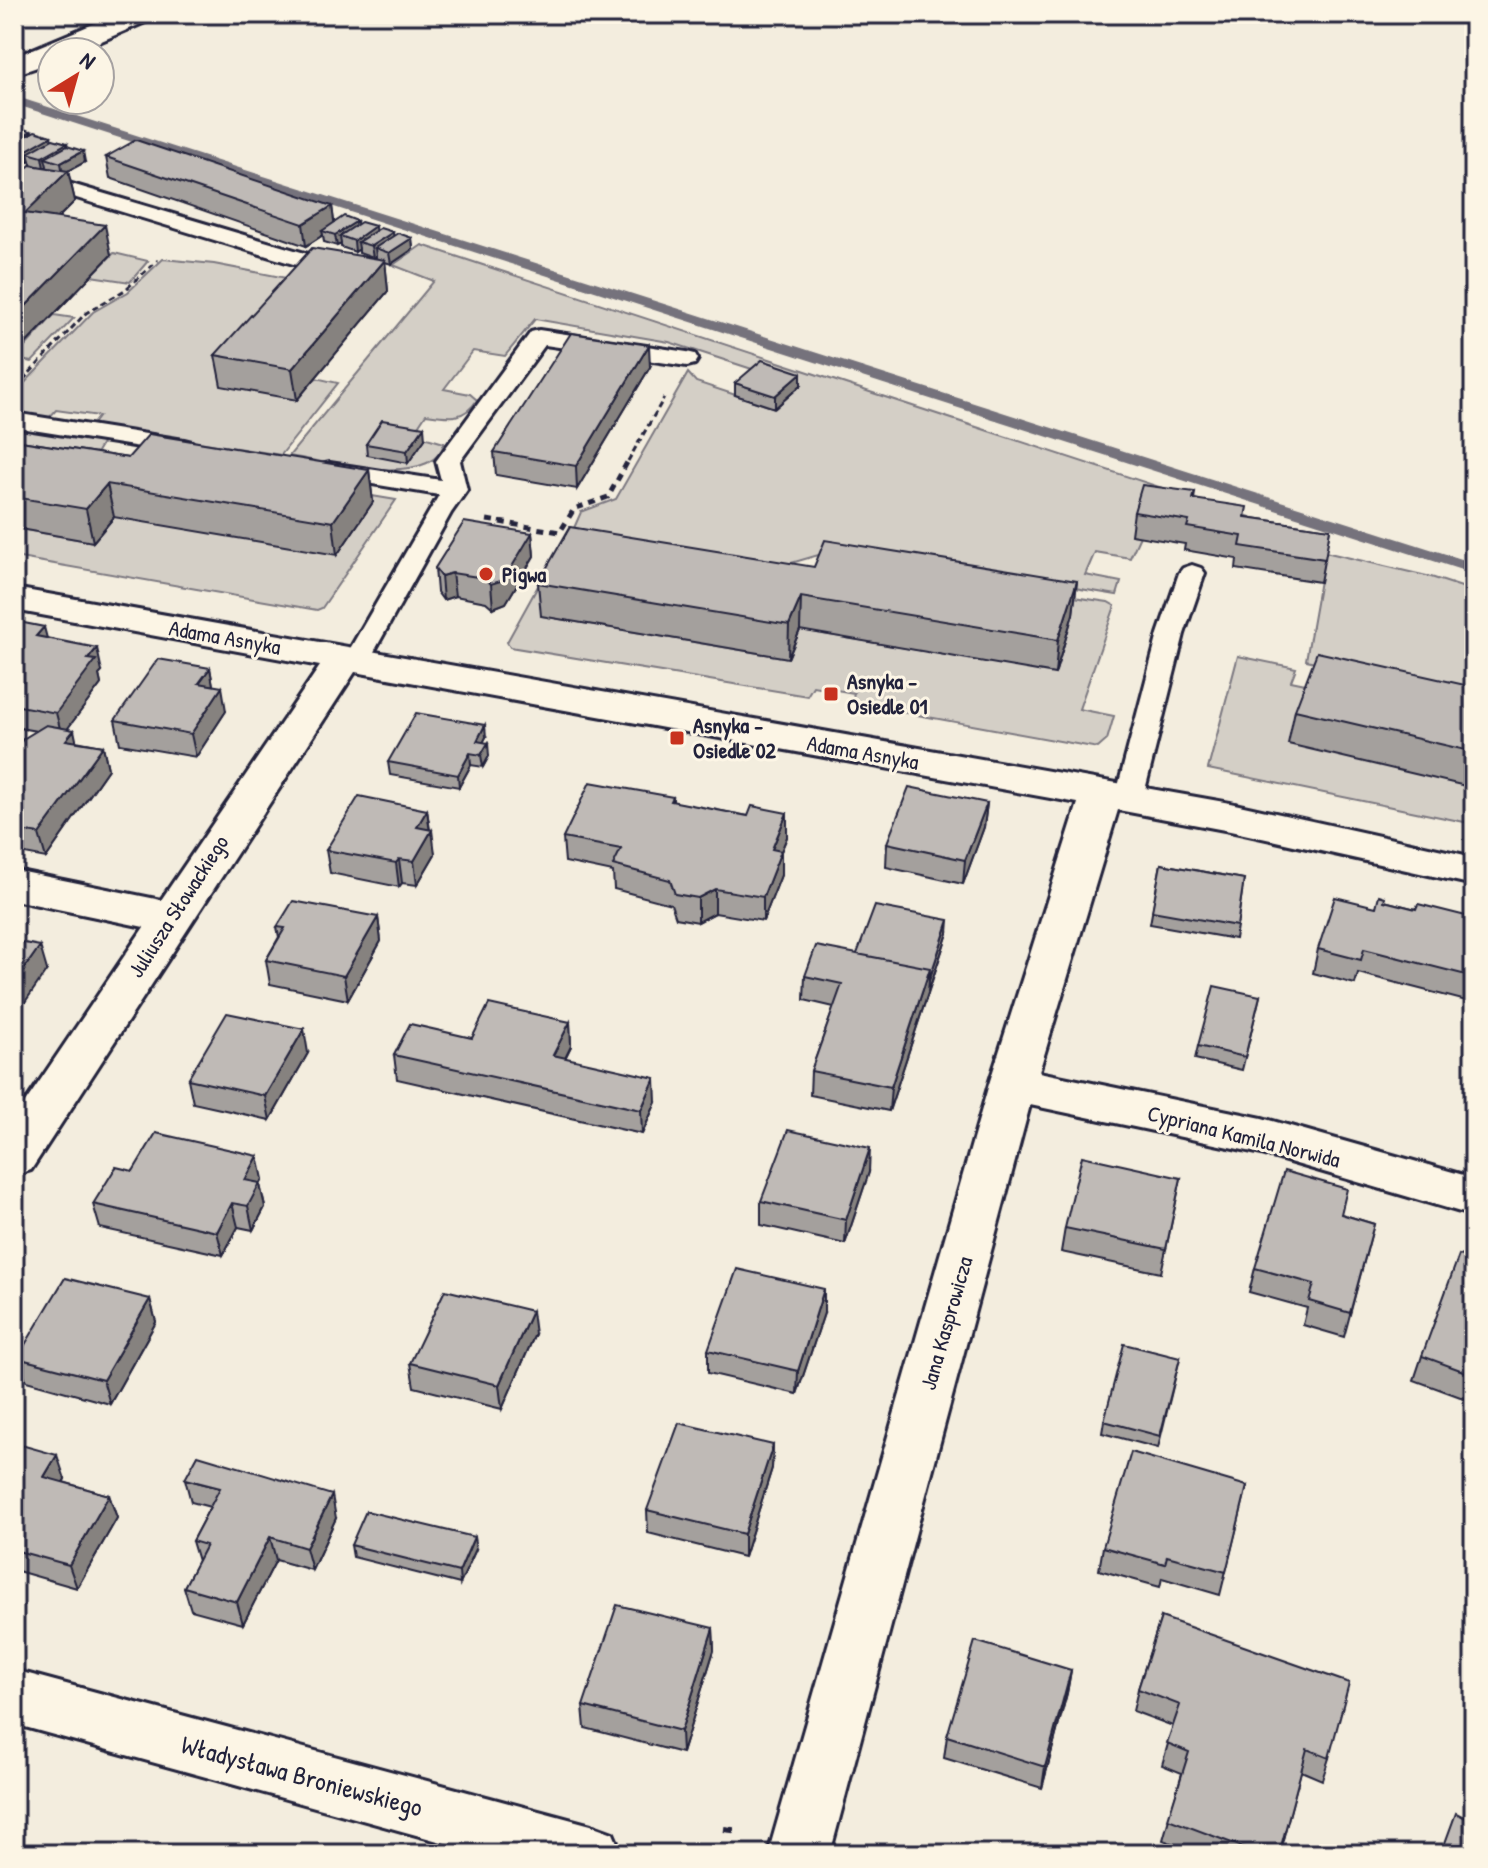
<svg xmlns="http://www.w3.org/2000/svg" width="1488" height="1868" viewBox="0 0 1488 1868" font-family="'Patrick Hand',sans-serif">
<style>
.green{fill:#d4cfc6;stroke:#7b7880;stroke-width:2}
.lines{fill:none;stroke-linecap:round;stroke-linejoin:round}
.stream{fill:#75727b;fill-rule:evenodd}
.lane-casing{stroke:#22223b;stroke-width:6}
.street-casing{stroke:#22223b;stroke-width:6}
.path-far2{stroke:#22223b;stroke-width:3;stroke-dasharray:6 4;stroke-linecap:butt}
.path-far1{stroke:#22223b;stroke-width:5;stroke-dasharray:7 6;stroke-linecap:butt}
.path{stroke:#22223b;stroke-width:6;stroke-dasharray:10 7;stroke-linecap:butt}
.lane{fill:#fcf5e5;fill-rule:evenodd}
.street{fill:#fcf5e5;fill-rule:evenodd}
.wall{fill:#a4a09d;stroke:#22223b;stroke-width:2}
.shaded-wall{fill:#86827f;stroke:#22223b;stroke-width:2}
.building{fill:#bfbab6;stroke:#22223b;stroke-width:2}
.poi-dot{fill:#c8321e;stroke:#fcf5e5;stroke-width:3}
.labels{text-anchor:middle;stroke-width:6;stroke-linejoin:round;paint-order:stroke}
.poi-label{font-size:22px;font-weight:bold;fill:#22223b;stroke:#fcf5e5;text-anchor:start}
.street-label{font-size:22px;fill:#22223b;stroke:#fcf5e5}
.near-street-label{font-size:26px;fill:#22223b;stroke:#fcf5e5}
</style>
<rect width="100%" height="100%" fill="#f3edde"/>
<filter id="ink" filterUnits="userSpaceOnUse"><feTurbulence type="fractalNoise" baseFrequency=".0125" numOctaves="2"/><feDisplacementMap in="SourceGraphic" scale="16" xChannelSelector="R" yChannelSelector="G"/><feConvolveMatrix kernelMatrix="1 2 1 2 8 2 1 2 1" color-interpolation-filters="sRGB"/></filter>
<g filter="url(#ink)">
<path class="green" d="M422,245l865,284 -147,7 -10,22 -35,-6 -10,23 36,7 -4,13 -278,-46 -58,17 -207,-38 7,-16 35,-13 72,-126 8,9 79,26 26,-23 -132,-43 -134,-23 -30,37 -32,-5 -29,38 26,5 7,6c-13,21 -30,17 -51,14l-13,20 31,9c-10,47 -122,18 -155,13l145,-175 -41,-16z
M114,253l34,8 -18,21 -39,-6z
M163,259l51,5 98,19 -16,117 20,-22 22,5 -57,72 -189,-30 7,-9 -43,-6 -7,8 -35,-5v-19l79,-82 35,-20z
M54,315l20,3 -42,44 -18,-3z
M14,428l89,14 -11,18 -78,-13z
M330,489l66,11 -74,108 -5,2 -303,-53v-29l79,14 21,-25z
M564,539l-23,77 247,42 12,-28 254,43 -29,-83 83,12 7,4 -36,103 35,7 -7,24 -9,8 -247,-45 3,-10 -41,-7 -6,10 -297,-49 -3,-5z
M1325,552l106,25 43,14v105l-168,-36z
M1238,656l58,12 -5,13 19,4 164,103v36l-266,-55z"/>
<g class="lines">
<path class="stream" d="M14,96l1460,467v11l-1460,-470z"/>
<g class="lane-casing">
<path id="lane" d="M14,167l328,97 3,5 -3,5h-16l-312,-95z
M539,330l148,22 8,2 3,5 -3,5 -8,2 -142,-21 -85,116 7,29 -16,23 -81,146 -4,6h-18l-4,-6 95,-164 -109,-18 -9,-2 -3,-5 3,-5 9,-2 111,17 -5,-19 95,-129z
M14,413l170,27 8,2 4,5 -4,5 -8,2 -170,-27z
M1192,565l9,3 4,5 -21,61 -41,164 -4,7 -10,2 -10,-2 -4,-7 43,-164 21,-61 4,-5z"/>
</g>
<g class="street-casing">
<path id="street" d="M117,14h36l-3,6 -74,32h-24v10l-38,13v-18z
M14,588l1216,215 244,54v28l-244,-54 -112,-21 -79,262 223,46 212,60v38l-212,-62 -232,-49 -200,749h-62l221,-770 89,-281 -723,-131 -324,498 -17,5v-56l130,-192 -130,-27v-30l147,30 159,-234 -306,-56z
M14,1670l577,155 22,8 9,21h-137l-471,-130z"/>
</g>
<path class="path-far2" d="M23,380l63,-67 39,-23 33,-30
M628,461l36,-63"/>
<path class="path-far1" d="M487,520l73,12 14,-23 34,-12 21,-38"/>
<path class="path" d="M724,1829l16,2"/>
<use href="#lane" class="lane"/>
<use href="#street" class="street"/>
</g>
<path class="wall" d="M14,124l2,3 16,6 19,3v3l16,4v3l18,16 -17,9 7,30 -17,17 53,37 -97,101v-176l26,-13 -9,-3 -1,-3 -2,1 -14,-4z
M106,157l226,49 2,17 23,-2v3l18,7 18,1v4l19,2 1,11 -22,15 -6,-2 3,29 -91,109 -76,-14 -6,-31 161,-97v-2l-3,2 -14,-5v-4l-4,3 -14,-5v-3l-4,2 -13,-4 -1,-7 -17,11 -196,-68z
M650,367l-73,122 -81,-14 -2,-23z
M735,383l66,2 -26,23 -40,-13z
M425,439l-17,24 -41,-8 -1,-11z
M14,440l114,18 241,12 4,32 -36,53 -223,-38 -21,25 -79,-14z
M1195,492l-1,8 52,17 84,12 -10,53 -84,-13 1,-10 -53,-9 1,-6 -54,-9 3,-23z
M532,533l2,23 -28,47 -13,5 -7,-6 -31,-6 -12,4 -6,-8 -2,-24z
M814,567l263,14 -4,33 -18,60 -255,-44 -12,28 -247,-42 -3,-33z
M14,621l33,17 55,34 -3,3 2,9 -34,45 9,12 27,5 5,23 -62,89 -32,-6v-100l22,-21 -22,-4z
M210,668l3,18 13,25 -30,46 -76,-13 -5,-24z
M1474,687v101l-186,-44 7,-34z
M486,737l-3,5 6,14 -6,11 -12,-2 -12,22 -69,-12 -2,-13z
M673,797v5l75,14 39,-3v24l-6,14v24l-18,46 -48,-8 -17,9 -22,-4 -5,-14 -57,-15 -1,-17 -48,-10 -2,-24z
M987,803l-3,24 -21,57 -77,-17 1,-24z
M427,810l3,20 5,24 -18,31 -15,-2 -3,4 -69,-14 -4,-23z
M1161,864l83,15 -9,60 -85,-15z
M1384,901l32,8 58,9v85l-116,-30 -3,11 -42,-11 5,-24z
M378,917l3,24 -33,59 -78,-16 -4,-24 13,-23 -2,-10z
M948,933l-59,178 -79,-16 1,-24 23,-64 -30,-7 1,-24z
M1260,996l-18,74 -47,-11 3,-13z
M570,1022l1,24 -6,12 91,44 -14,32 -245,-55 -3,-24 78,-17z
M308,1053l-38,67 -77,-17 -5,-24z
M133,1171l130,8 -3,6 5,22 -12,23 -15,-3 -15,28 -123,-27 -7,-24z
M869,1172l-24,72 -84,-19v-24z
M1181,1178l-20,95 -100,-21 4,-24z
M1341,1214l33,10 -30,113 -41,-12 4,-17 -58,-16 6,-24z
M1474,1260v142l-60,-22 8,-24z
M150,1299l6,23 -46,82 -84,-23 -9,-23z
M824,1313l-27,81 -89,-21v-23z
M535,1334l-33,75 -88,-22 -4,-24z
M1180,1358l-22,90 -56,-15 2,-12z
M14,1443l51,36 -2,3 46,13 8,23 -40,70 -63,-18z
M773,1445l-1,23 -28,89 -96,-24 -1,-23z
M185,1479l151,39 -24,52 -36,-10 -33,64 -52,-14 -7,-23 14,-26 -6,-20 18,-34 -19,-5z
M1247,1486l-27,109 -58,-17 -2,9 -61,-17 4,-23z
M351,1545l125,4 -16,35 -107,-27z
M1161,1617l168,141 -7,22 -21,-9 -22,83h-80l-36,-14 19,-67 -20,-8 11,-39 -40,-15 5,-22z
M713,1628l1,22 -32,103 -97,-25 -2,-22z
M1071,1670l-4,23 -25,95 -98,-30 3,-22z"/>
<path class="shaded-wall" d="M17,24l2,10 -5,2v-11z
M31,131l3,11 -20,6v-7z
M51,136l2,11 -25,6 2,8 -2,1 -3,-11z
M67,143l2,11 -24,4 2,8 -3,2 -2,-11z
M83,151l2,11 -22,12 -2,-11z
M68,171l7,30 -43,42 -7,-30z
M332,206l3,22 -13,3 1,4 -17,11 -3,-22z
M357,221l1,11 -18,4 1,8 -4,2 -2,-11z
M105,225l6,30 -97,101v-38z
M375,226l1,11 -18,5 1,7 -4,3 -1,-11z
M393,232l1,11 -19,5 1,8 -3,2 -2,-12z
M412,238l1,11 -22,15 -2,-11z
M385,260l3,31 -91,109 -5,-31z
M649,345l1,22 -73,122 -1,-23z
M801,373v12l-26,23v-12z
M424,427l1,12 -17,24 -1,-12z
M369,470l4,32 -36,53 -4,-33z
M107,484l7,33 -21,25 -7,-33z
M532,533l2,23 -28,47 -13,5 -2,-24z
M452,573l3,23 -12,4 -2,-24z
M1077,581l-4,33 -18,60 3,-34z
M801,597l-1,33 -12,28 1,-33z
M44,627l6,23 -14,-14z
M97,648l5,24 -3,3 2,9 -39,52 -6,-23 32,-54z
M210,668l4,23 -15,-8z
M222,687l4,24 -30,46 -5,-23z
M485,725l1,12 -8,16 -1,-12z
M74,730l5,24 -13,-14z
M488,743l1,13 -6,11 -2,-12z
M103,746l5,23 -62,89 -7,-24z
M470,753l1,12 -12,22 -1,-12z
M987,803l-3,24 -21,57 2,-24z
M427,810l3,23 -13,-6z
M787,813v24l-15,36v-24z
M432,830l3,24 -18,31 -3,-24z
M781,851v24l-18,46v-24z
M399,859l3,24 -3,4 -3,-24z
M715,889v24l-17,9v-24z
M378,917l3,24 -33,59 -4,-24z
M949,920l-1,13 -20,59 1,-12z
M40,946l7,24 -33,48v-35z
M930,968l-2,25 -39,118 2,-24z
M570,1022l1,24 -16,33 -2,-24z
M304,1029l4,24 -38,67 -5,-24z
M655,1078l1,24 -14,32 -1,-24z
M870,1148l-1,24 -24,72 1,-24z
M258,1156l5,23 -3,6 5,22 -12,23 -5,-24 -3,-26z
M232,1203l6,24 -15,28 -6,-23z
M824,1289v24l-27,81 1,-23z
M150,1299l6,23 -46,82 -7,-24z
M532,1311l3,23 -33,75 -3,-24z
M773,1445l-1,23 -28,89v-23z
M57,1455l8,24 -13,21 -8,-23z
M109,1495l8,23 -40,70 -8,-23z
M332,1495l4,23 -24,52 -6,-22z
M270,1537l6,23 -33,64 -6,-22z
M474,1537l2,12 -16,35 -1,-12z
M713,1628l1,22 -32,103 -1,-22z
M1071,1670l-4,23 -25,95 3,-21z"/>
<path class="building" d="M16,127l15,4 -17,10v-13z
M35,131l16,5 -26,15 -11,-3v-4z
M53,139l14,4 -25,14 -14,-4z
M136,140l196,66 -29,18 -197,-67z
M67,146l16,5 -22,12 -16,-5z
M30,165l38,6 -43,42 80,12 -91,93v-138z
M344,216l13,5 -22,14 -13,-4z
M361,222l14,4 -21,15 -14,-5z
M380,228l13,4 -22,14 -13,-4z
M398,233l14,5 -23,15 -14,-5z
M312,248l73,12 -93,109 -77,-14z
M571,333l78,12 -73,121 -82,-14z
M762,360l39,13 -26,23 -40,-13z
M382,420l42,7 -17,24 -41,-7z
M149,434l220,36 -36,52 -226,-38 -21,25 -72,-12v-57l114,18z
M1142,485l53,7 -2,7 54,8 -2,10 85,12 -5,30 -85,-13 2,-10 -55,-9 2,-6 -55,-9z
M464,522l68,11 -28,47 -13,4 -7,-6 -32,-5 -11,3 -6,-8z
M570,527l244,40 11,-27 252,41 -19,59 -257,-43 -12,28 -251,-42z
M14,621l30,6 -8,9 61,12 -9,11 8,1 -40,53 -42,-8z
M1317,652l157,35v65l-179,-42z
M158,659l52,9 -11,15 23,4 -31,47 -76,-14z
M416,713l69,12 -8,16 11,2 -7,12 -11,-2 -12,22 -70,-13z
M46,725l28,5 -8,10 37,6 -64,88 -25,-4v-78l9,-13z
M590,782l83,15 -2,4 77,15 4,-10 35,7 -15,36 9,2 -18,46 -48,-8 -17,9 -23,-4 -5,-14 -57,-15 8,-16 -58,-11z
M909,787l78,16 -22,57 -78,-17z
M359,796l68,14 -10,17 15,3 -18,31 -15,-2 -3,4 -70,-13z
M1161,864l83,15 -7,47 -85,-15z
M1379,895l6,2 -1,4 32,8 2,-5 56,14v59l-110,-28 -3,11 -43,-11 17,-52 41,10z
M293,901l85,16 -34,59 -78,-16 19,-32 -8,-1z
M875,906l74,14 -20,60 1,-12 -73,-14z
M14,941l26,5 -26,37z
M816,946l114,22 -39,119 -80,-16 31,-87 -37,-8z
M1214,986l46,10 -15,61 -47,-11z
M489,1004l81,18 -17,33 102,23 -14,32 -247,-55 16,-31 62,14z
M227,1013l77,16 -39,67 -77,-17z
M788,1130l82,18 -24,72 -85,-19z
M156,1133l102,23 -13,24 15,3 -12,23 -16,-3 -15,29 -124,-28 23,-37 17,4z
M1082,1156l99,22 -15,71 -101,-21z
M1284,1171l63,18 -6,25 33,10 -24,89 -41,-12 5,-17 -59,-16z
M1459,1255l15,5v115l-52,-19z
M737,1269l87,20 -26,82 -90,-21z
M65,1278l85,21 -47,81 -86,-22z
M445,1290l87,21 -33,74 -89,-22z
M1124,1344l56,14 -20,78 -56,-15z
M679,1423l94,22 -29,89 -97,-24z
M14,1443l43,12 -13,22 65,18 -40,70 -55,-15z
M1131,1452l116,34 -21,86 -59,-16 -2,8 -62,-17z
M198,1455l134,40 -26,53 -36,-11 -33,65 -53,-15 22,-42 -14,-4 28,-53 -35,-9z
M366,1511l108,26 -15,35 -108,-27z
M617,1605l96,23 -32,103 -98,-25z
M1161,1617l188,66 -20,75 -22,-9 -28,105h-18l-93,-35 21,-67 -22,-9 13,-38 -42,-16z
M975,1641l96,29 -26,97 -98,-31z
M1456,1813l18,9v32h-33z"/>
</g>
<g class="poi-dot">
<circle cx="486" cy="574" r="8"/>
<rect x="823" y="686" width="16" height="16" rx="4"/>
<rect x="669" y="730" width="16" height="16" rx="4"/>
</g>
<g class="labels">
<g class="poi-label">
<text x="502" y="582">Pigwa</text>
<text x="847" y="689">Asnyka -<tspan x="847" dy="25">Osiedle 01</tspan></text>
<text x="693" y="733">Asnyka -<tspan x="693" dy="25">Osiedle 02</tspan></text>
</g>
<g class="street-label">
<text transform="translate(225 637) rotate(10)" y="8">Adama Asnyka</text>
<text transform="translate(863 752) rotate(10)" y="8">Adama Asnyka</text>
<text transform="translate(178 906) rotate(-57)" y="8">Juliusza Słowackiego</text>
<text transform="translate(1244 1136) rotate(14)" y="8">Cypriana Kamila Norwida</text>
<text transform="translate(946 1323) rotate(-74)" y="8">Jana Kasprowicza</text>
</g>
<g class="near-street-label">
<text transform="translate(302 1776) rotate(15)" y="9">Władysława Broniewskiego</text>
</g>
</g>
<rect width="1488" height="1868" fill="none" stroke="#fcf5e5" stroke-width="48"/>
<rect x="24" y="24" width="1440" height="1820" fill="none" stroke="#22223b" stroke-width="3" filter="url(#ink)"/>
<g transform="translate(76 76) rotate(37)"><circle r="38" fill="#fcf5e5" stroke="#a5a1a1" stroke-width="2"/>
<path d="M0-6L14 30L0 20L-14 30Z" fill="#c8321e"/>
<text y="-12" font-size="22" font-weight="bold" text-anchor="middle" fill="#22223b">N</text>
</g>
</svg>
